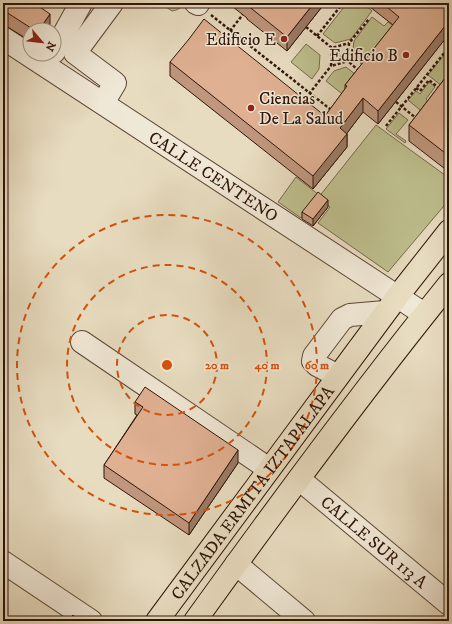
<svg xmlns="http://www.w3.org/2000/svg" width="452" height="624" viewBox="0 0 452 624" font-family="'IM FELL DW Pica',serif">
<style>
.green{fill:#bebe8d;stroke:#76694a}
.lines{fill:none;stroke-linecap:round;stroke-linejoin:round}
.minor-casing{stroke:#5d4636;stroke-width:24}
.major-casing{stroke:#2f1408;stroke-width:24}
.path{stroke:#2f1408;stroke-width:2.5;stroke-dasharray:3 2;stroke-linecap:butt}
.minor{stroke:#f0e8d6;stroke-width:22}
.major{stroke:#e8dcc0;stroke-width:22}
.wall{fill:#c0977e;stroke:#2f1408}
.shaded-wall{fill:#9c7b66;stroke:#2f1408}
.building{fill:#dfb092;stroke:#2f1408}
.ring{fill:none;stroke:#d6520c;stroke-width:2;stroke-dasharray:7 5}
.poi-dot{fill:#8f2418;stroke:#f0e8d6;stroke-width:1.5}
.labels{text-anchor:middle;stroke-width:3;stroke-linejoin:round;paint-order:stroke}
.poi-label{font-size:17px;fill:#2f1408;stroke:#f0e8d6;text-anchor:end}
.street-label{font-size:17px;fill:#2f1408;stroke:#f0e8d6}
.centre{fill:#d6520c;stroke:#f0e8d6;stroke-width:2}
.ring-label{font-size:12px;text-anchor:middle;font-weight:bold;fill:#d6520c;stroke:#f0e8d6;stroke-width:3;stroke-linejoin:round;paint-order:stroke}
</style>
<rect width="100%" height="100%" fill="#e8dcc0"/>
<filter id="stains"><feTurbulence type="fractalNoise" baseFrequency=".005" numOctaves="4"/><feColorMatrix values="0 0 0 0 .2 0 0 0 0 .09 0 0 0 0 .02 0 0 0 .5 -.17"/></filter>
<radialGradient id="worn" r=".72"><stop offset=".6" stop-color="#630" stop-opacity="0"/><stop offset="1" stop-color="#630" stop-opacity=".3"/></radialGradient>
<path class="green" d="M165,3h18c-2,6 -6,7 -11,8l-6,-4z
M347,3h16l9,8 -21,28 -16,4 -12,-9z
M372,17l12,9 4,-4 6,4 -30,40 -4,-3 2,-2 -2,-1 -1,1 -7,-5 2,-15z
M306,44l14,11 -1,14 -7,10 -21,-17z
M449,49v33l-7,4 -14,-11z
M346,67l14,11 -14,19 -20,-16 8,-10z
M429,82l6,5 -9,12 6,6 -7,9 -17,-14 8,-9 4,3z
M399,113l9,7 -12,14 10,7 -1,2 -19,-14z
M376,125l73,53v22l-61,72 -70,-49 12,-16 -12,-9z
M296,177l23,18 -18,23 -23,-16z"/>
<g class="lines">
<g class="minor-casing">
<g id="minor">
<path d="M196,3l2,1"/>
<path id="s1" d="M3,38l421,276"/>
<path d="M54,52l27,-49"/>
<path d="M103,103l12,-20 -40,-30 37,-50"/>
<path d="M82,342l187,127"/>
<path d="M338,376l-21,-11 -4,-4 1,-5 28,-37 8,-4 35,-3"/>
<path id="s2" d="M299,479l150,125"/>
<path d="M3,562l88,59"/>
<path d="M236,564l68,57"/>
</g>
</g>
<g class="major-casing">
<g id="major">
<path id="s3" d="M157,621l240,-324 52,-66"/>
<path d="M195,621c82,-114 166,-228 254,-337"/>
</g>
</g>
<path class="path" d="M211,15l119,94
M306,27l26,21 17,-5
M230,31l14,-18
M317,36l26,-33
M332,48l-1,18 17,-5
M333,49l14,12
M359,71l-11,-10 1,-18 20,-24
M416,88l4,3 9,-11 11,9
M309,94l22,-28
M396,102l20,16
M386,126l63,-79"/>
<use href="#minor" class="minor"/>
<use href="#major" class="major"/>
</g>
<path class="wall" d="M3,3h37l-2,3 12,22 -2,2h-18v11l-27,-17z
M228,3h97l-38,48 -40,-32v-1z
M365,3h84v31l-71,90 -15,-12 -16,21v14l-34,42 -143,-113v-14l155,54 20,-27v-4l48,-60z
M449,73v99l-40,-31v-16z
M328,207l-15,19 -11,-7v-7z
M135,402l103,61 -49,72 -85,-57v-13l33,-50 -2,-1z"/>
<path class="shaded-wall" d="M31,3h9l-9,12z
M314,3h11l-38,48v-14z
M50,14v14l-2,2h-9z
M449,21v13l-71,90v-13z
M363,98v14l-22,29 6,-7v13l-34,42v-13l27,-48z
M328,200v7l-15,19v-7z
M238,450v13l-49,72v-12z"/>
<path class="building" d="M3,3h31l16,11 -11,16h-5l-31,-20z
M245,3h69l-27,34 -40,-32v-1z
M382,3h67v18l-71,90 -15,-13 -23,30 7,6 -34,42 -143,-114 19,-23 15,-20 121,97 22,-30 -2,-1 54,-68z
M449,73v83l-40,-31z
M318,192l10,8 -15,19 -11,-7z
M145,387l93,63 -49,73 -85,-58 39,-58 -8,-5z
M73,615l6,6h-11z"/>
<g class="ring">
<circle cx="167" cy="365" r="50"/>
<circle cx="167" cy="365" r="100"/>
<circle cx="167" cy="365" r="150"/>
</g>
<g class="poi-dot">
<circle cx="284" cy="39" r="4"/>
<circle cx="406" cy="55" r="4"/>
<circle cx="251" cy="108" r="4"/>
</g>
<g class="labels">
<g class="poi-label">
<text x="276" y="45">Edificio E</text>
<text x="398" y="61">Edificio B</text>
<text x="259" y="104" text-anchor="start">Ciencias<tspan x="259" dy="20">De La Salud</tspan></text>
</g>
<g class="street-label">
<text dy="6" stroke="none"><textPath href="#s1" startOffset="252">CALLE CENTENO</textPath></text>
<text dy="6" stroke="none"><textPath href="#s3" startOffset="160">CALZADA ERMITA IZTAPALAPA</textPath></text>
<text dy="6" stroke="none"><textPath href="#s2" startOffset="98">CALLE SUR 113 A</textPath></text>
</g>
</g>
<circle cx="167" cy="365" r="6" class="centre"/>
<g class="ring-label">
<text x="217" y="369">20 m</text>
<text x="267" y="369">40 m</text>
<text x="317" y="369">60 m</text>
</g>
<rect width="452" height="624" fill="none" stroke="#e8dcc0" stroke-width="16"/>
<rect x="4" y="4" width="444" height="616" fill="none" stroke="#2f1408" stroke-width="2"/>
<rect x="8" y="8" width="436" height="608" fill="none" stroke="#2f1408"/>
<g transform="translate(42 42) rotate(118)"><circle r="19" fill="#f0e8d6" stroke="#a39384"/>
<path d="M0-3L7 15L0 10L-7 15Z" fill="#8f2418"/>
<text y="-6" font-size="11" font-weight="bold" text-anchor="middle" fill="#2f1408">N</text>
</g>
<rect width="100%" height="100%" filter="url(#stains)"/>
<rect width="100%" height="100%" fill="url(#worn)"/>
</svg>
